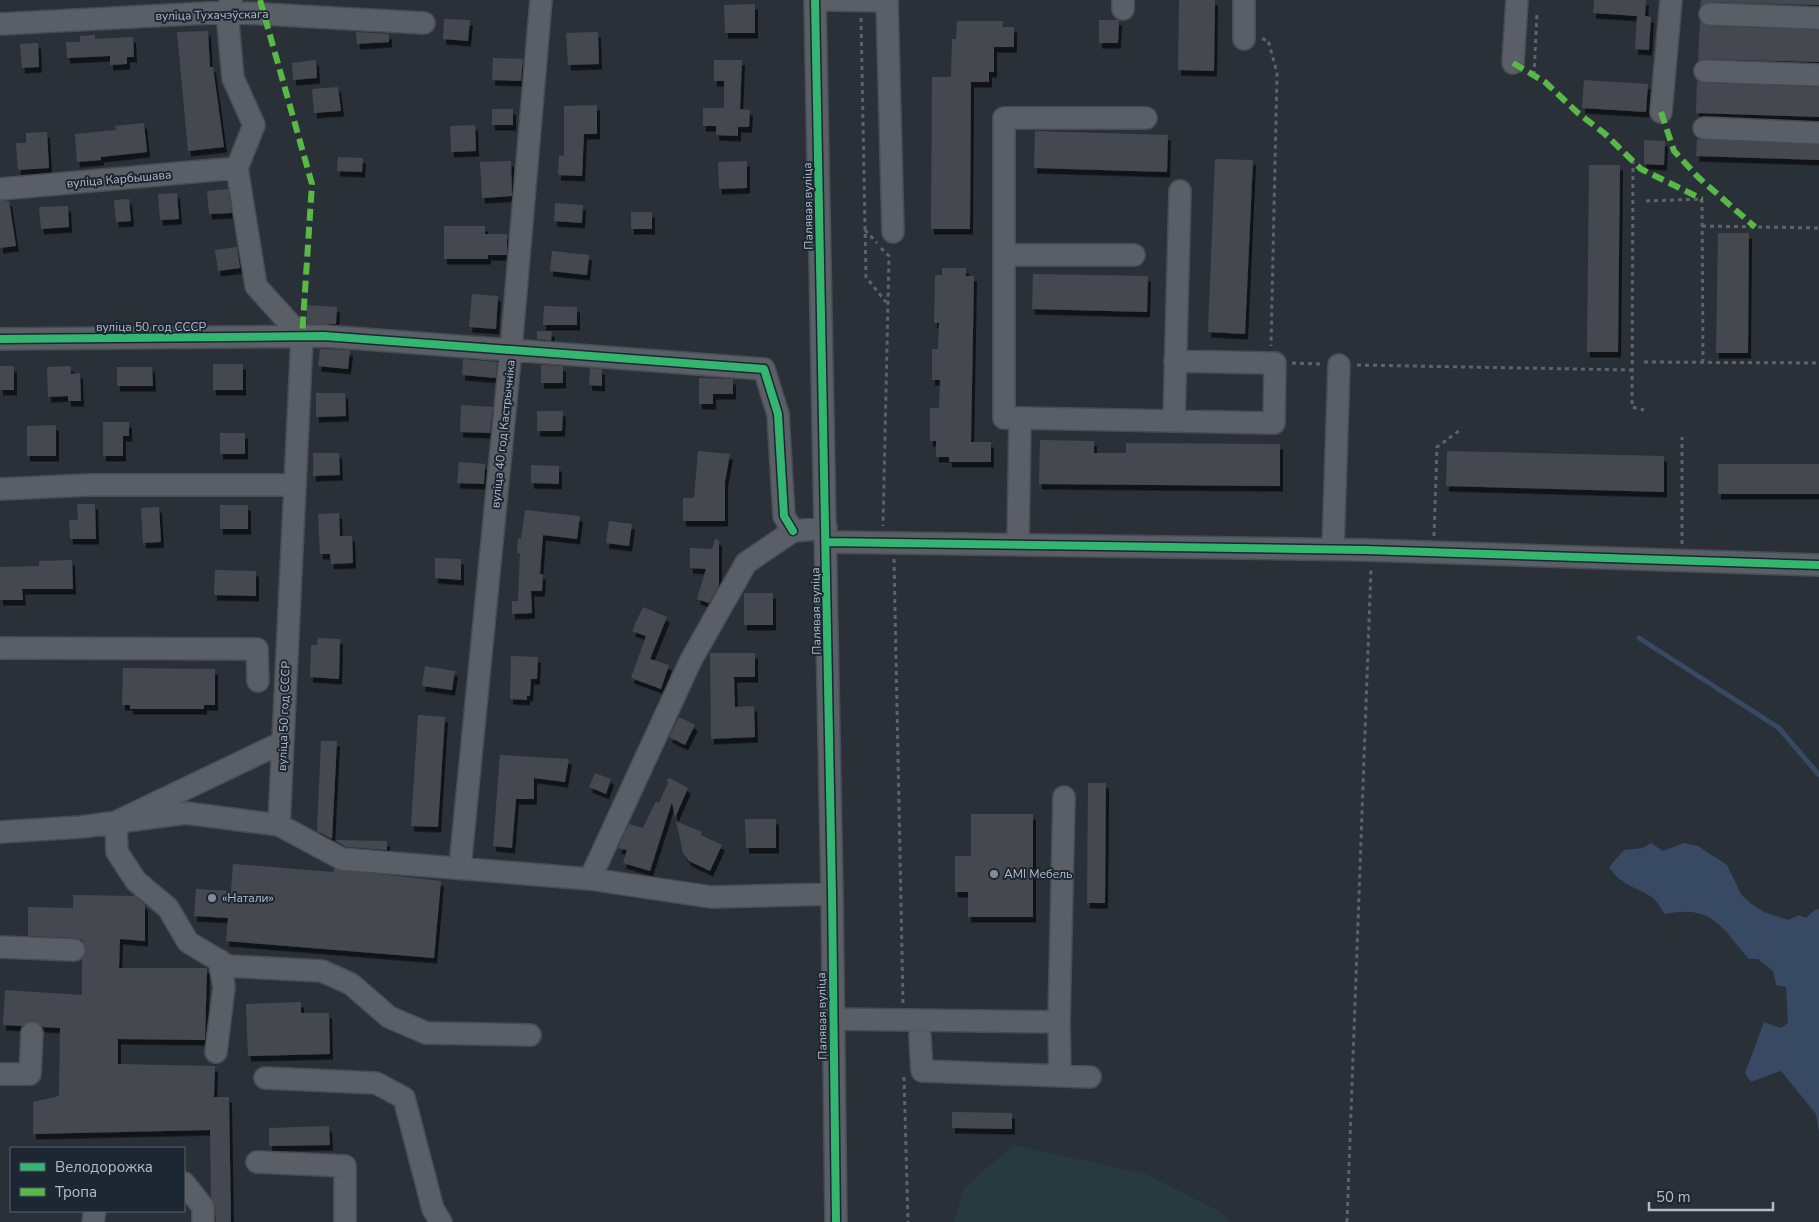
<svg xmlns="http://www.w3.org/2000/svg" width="1819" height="1222" viewBox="0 0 1819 1222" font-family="'Nunito Sans',sans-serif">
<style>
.green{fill:#273a3e}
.water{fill:#384963}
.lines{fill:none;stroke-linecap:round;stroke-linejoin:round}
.stream{stroke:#384963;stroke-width:5}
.building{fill:#444950;filter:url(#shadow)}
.minor-casing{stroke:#484c53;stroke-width:24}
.path{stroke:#5d636a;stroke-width:3;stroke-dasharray:4 4;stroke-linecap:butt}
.minor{stroke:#5a5e66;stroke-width:21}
.quiet{stroke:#58b947;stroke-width:6;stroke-dasharray:12 6;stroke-linecap:butt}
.cycleway-casing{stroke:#1d2633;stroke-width:11}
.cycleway{stroke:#33b770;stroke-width:8}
.poi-dot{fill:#848b96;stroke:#1d2633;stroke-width:2}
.labels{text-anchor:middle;stroke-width:4;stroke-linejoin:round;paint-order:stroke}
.street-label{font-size:12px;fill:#b4bcc9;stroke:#1d2633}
.poi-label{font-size:12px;fill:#b4bcc9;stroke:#1d2633;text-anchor:start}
</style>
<defs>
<filter id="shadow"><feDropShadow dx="3" dy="5.5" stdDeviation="0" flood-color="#0009"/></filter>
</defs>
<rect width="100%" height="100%" fill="#2a3038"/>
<path class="green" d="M1013,1145l133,29 75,38 8,10h-275l10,-34z"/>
<path class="water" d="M1651,843l12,8 21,-8 14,3 29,19 14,29 9,9 14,9 24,8 11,-5 7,3 9,-8 4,-1v224l-3,-19 -35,-43 -30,11 -6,-9 19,-51 17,6 7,-5 -2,-36 -10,-2 -3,-14 -15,-12h-9c-28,-32 -36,-55 -84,-45 -4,-5 -7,-12 -12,-16 -16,-11 -33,-13 -44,-31l15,-17 19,-2z"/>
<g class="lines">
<path class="stream" d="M1639,638l140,90 40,47"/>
</g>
<path class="building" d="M1179,0h36l-1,71 -36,-1z
M1594,0h52l-1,16 6,1 -2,33 -14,-1 2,-33 -44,-3z
M1701,0h118v5l-109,-3 -10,4z
M755,4v29h-30l-1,-28z
M444,19l26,1 -2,21 -25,-2z
M1099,20h20l-1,23h-19z
M957,21h46v6h11v20h-20v25h-5v10h-18l-1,147h-39l1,-152h19l1,-38h4z
M1700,21l10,5 109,4v32l-114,-3 -7,2z
M208,31l2,36h3l11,80 -36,4 -11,-119z
M356,32l33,2v8l-32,2z
M598,32l1,32 -31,1 -2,-32z
M95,35v4l38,-2 1,20h-7v7l-17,1v-9l-43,2 -1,-16h14v-6z
M38,43l1,24 -17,1 -2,-24z
M493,58l30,1 -2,22 -29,-1z
M316,60l1,18 -24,2 -1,-17z
M714,60h28l-2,49 10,1 -1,17h-11v9l-22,-1v-9h-13v-18h21v-27h-10z
M1584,80l64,4 -2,28 -64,-4z
M1697,81l8,2 114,4v30l-123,-4z
M338,87l3,24 -27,2 -2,-24z
M597,105v29h-13l-2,42 -24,-1 1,-20 5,1v-50z
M492,109h21v16h-21z
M144,123l3,29 -46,5v3l-24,2 -2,-28 41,-4 -1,-4z
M475,125l1,26 -25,1 -1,-26z
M1035,131l133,4 -1,37 -133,-4z
M47,132l2,36 -31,2 -2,-27h10v-10z
M1697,139l122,6v15l-123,-4z
M1644,140l21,1 -1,24 -20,-1z
M338,157l25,1 -1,14 -25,-1z
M1215,159l38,1 -8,174 -37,-2z
M511,161l1,35 -30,2 -2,-36z
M747,161v27l-28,1 -1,-27z
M1589,165h31l-2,187h-31z
M228,189l4,24 -23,1 -2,-23z
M177,193l2,26 -19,1 -2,-26z
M129,199l2,22 -15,1 -2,-22z
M0,201h9l7,45 -16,2z
M555,203l28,2 -1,18 -28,-2z
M68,206l1,21 -28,2 -2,-22z
M631,212h21v17h-21z
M444,226h41v8h22v21h-19v4h-44z
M1718,233h31l-1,120h-32z
M237,247l3,21 -22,3 -3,-21z
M552,251l37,4 -2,20 -37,-4z
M942,268h24v8h8l-3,166h20v20h-42v-5h-13v-16h-6v-33h9l1,-28h-8v-31h6l1,-26h-5l1,-48h7z
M1033,274l115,2 -1,36 -115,-3z
M472,294l26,2 -2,33 -27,-2z
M307,305l30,2 -1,17h-29z
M544,306l33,1v18h-34z
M537,331h15l-1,10 -14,-2z
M320,349l30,1 -2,19 -30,-3z
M463,359l34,3 -1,16 -34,-3z
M213,364h30v26h-30z
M541,365l22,1v17h-22z
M0,366h14v24h-14z
M71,366v8l9,-1 1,28h-13v-5l-20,1 -1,-30z
M117,367h35l1,19h-36z
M590,368l12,1v17l-13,-1z
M699,378l34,1v15h-20v10h-14z
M316,393h29l1,23 -30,1z
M461,405l32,2 -3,26 -30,-1z
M537,411h26l-1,20h-25z
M103,422h26v14h-6v20h-20z
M56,425v31h-29v-30z
M220,433h25v21h-25z
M1040,440l54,1v12h32v-10l154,1v42l-241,-2z
M698,451l32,3 -5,28v39h-42v-23h11z
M1447,451l217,5v36l-218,-6z
M313,453h26l1,22 -27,1z
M459,462l26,2 -1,20 -27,-1z
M1718,464h101v30h-101z
M531,465l28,1v18l-28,-1z
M77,504h18l1,35h-26l-1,-19h9z
M220,505h28v24h-28z
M159,507l2,35 -18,1 -2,-35z
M525,510l55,6 -3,23 -34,-4 -3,39h3l-1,17h-11l1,22 -20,1v-13h6l2,-47 -3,-1 1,-15 3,1z
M339,513l1,23h12l1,27 -22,1 -1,-10h-10l-2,-40z
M609,521l23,3 -3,22 -23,-3z
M715,539l4,1v46l-10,17 -12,-4 9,-30 -16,-1v-20l22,1z
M435,558l26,1v21l-26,-2z
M72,560l1,29h-51l1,11h-23v-33l39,-1v-5z
M215,570l41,1v25l-42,-1z
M744,593h29v32h-29z
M643,607l24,10 -17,42 19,6 -8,24 -30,-11 15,-42 -14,-5z
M318,638l22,1 -1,40 -29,-2 1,-32h6z
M710,653h45v24h-21l1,30 19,-1 1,31 -44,2z
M511,656l27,1 -1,22h-6l-1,17h-3v4l-17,-1z
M425,666l30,5 -3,19 -30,-4z
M123,668l92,1v36h-11v4h-74v-4h-8z
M418,715l27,2 -7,110 -27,-1z
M679,717l16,8 -10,20 -16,-8z
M321,741h16l-5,98 -15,-8z
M500,755l69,4 -4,23 -31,-4v21h-18l-4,49 -19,-2z
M595,773l16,6 -5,15 -17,-7z
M670,778l18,10 -13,30 -3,-16 -22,69 -27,-8 4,-13 -9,-2 11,-24 14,4 13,-27 3,2 9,-20 -1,-4z
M1088,783h18l-1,120h-18z
M971,814h62v103h-65v-25h-13v-36h16z
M745,819h31v29h-30z
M676,821l26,11 -1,3 21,10 -12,26 -21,-10 -6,-8z
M335,840l52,1v9l-41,-3z
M233,864l101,8v-3l107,12 -7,77 -208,-17 2,-23 -34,-2 2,-27 35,2z
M73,895l62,1 10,9v36l-25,-2 -1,29h88l-2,72 -87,-1v25l97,2 -1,31h15l2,125h-15l-1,-16 -4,-8 -1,-68 -177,4v-32l26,-6 1,-68 -17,-1 -10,-6 -11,5 -19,-1 2,-35 77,5v-36l4,-9 -4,-10 -7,-2 -47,-2v-29l45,1z
M301,1002v11h28l1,41 -82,2 -2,-52z
M952,1112l60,1v16l-60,-1z
M329,1126l1,19 -61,1v-18z"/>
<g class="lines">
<g class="minor-casing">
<path id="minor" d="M231,0l-4,12 6,66 21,47 -17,43 19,118 46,51 -23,488
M815,0l17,894 4,328
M829,0l58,1 6,231
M1123,9v-9
M1710,14l109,4
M0,24l227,-12 197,11
M1244,39v-39
M1513,63l4,-63
M1705,71l114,4
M1661,112l10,-112
M1704,128l115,5
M0,189l237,-21
M1004,255h130
M0,339l324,-3 440,33 14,45 6,102 9,15
M1020,418l254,5 1,-60 -100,-2
M1174,421l6,-230
M0,489l89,-4h205
M826,542l540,8 453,15
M1018,544l2,-126h-16v-300h142
M1333,549l6,-184
M0,648l257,1 1,32
M283,742l-167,80 1,30 19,29 32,27 20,34 40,24 94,5 29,13 38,33 37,16 104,2
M0,832l81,-5 105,-14 93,12 63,34 248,20 121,18 121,-3
M460,867l51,-518 30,-349
M590,879l101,-219 55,-97 47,-32 33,-3
M0,947l74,3
M834,1019l225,3 5,-225
M919,1020l3,51 168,6
M1059,1022l1,53
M216,1052l8,-65 -5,-27
M0,1074h30l2,-41
M265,1078l111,5 28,15 29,111 8,13
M257,1162l88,4v56
M184,1183l19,24v15
M93,1222l2,-11"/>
</g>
<path class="path" d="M861,18l5,259 20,25
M1262,39l6,1 9,33 -6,273
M1534,75l3,-62
M1633,160l-1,247 12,3
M1646,201l56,-2 1,162
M1702,226l117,2
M865,230l12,13
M881,248l8,8 -6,270
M1644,362l175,1
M1292,363l28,1
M1357,365l275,5
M1434,536l3,-89 23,-17
M1682,544v-107
M894,559l9,444
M904,1077l4,145
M1347,1222l24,-654"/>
<use href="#minor" class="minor"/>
<path class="quiet" d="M260,0l52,184 -10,153
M1513,63l32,19 34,32 25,19 37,36 61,30
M1661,112l13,39 24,26 57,50"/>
<g class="cycleway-casing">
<path id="cycleway" d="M815,0l17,894 4,328
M0,339l324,-3 440,33 14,45 6,102 9,15
M826,542l540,8 453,15"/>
</g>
<use href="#cycleway" class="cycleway"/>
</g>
<g class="poi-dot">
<circle cx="994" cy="874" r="5"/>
<circle cx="212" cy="898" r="5"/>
</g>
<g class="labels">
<g class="street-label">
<text transform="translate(212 15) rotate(-1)" y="4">вуліца Тухачэўскага</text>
<text transform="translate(119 179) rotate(-5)" y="4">вуліца Карбышава</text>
<text transform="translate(808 206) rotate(-91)" y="4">Палявая вуліца</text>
<text x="151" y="331">вуліца 50 год СССР</text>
<text transform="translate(503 434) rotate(-84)" y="4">вуліца 40 год Кастрычніка</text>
<text transform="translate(816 611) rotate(-91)" y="4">Палявая вуліца</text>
<text transform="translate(284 716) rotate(-88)" y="4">вуліца 50 год СССР</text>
<text transform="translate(822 1016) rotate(-91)" y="4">Палявая вуліца</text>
</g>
<g class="poi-label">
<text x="1004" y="878">AMI Мебель</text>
<text x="222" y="902">«Натали»</text>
</g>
</g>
<rect x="10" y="1147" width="175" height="65" fill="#1d2633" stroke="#59626f"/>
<rect x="20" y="1163" width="25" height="8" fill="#33b770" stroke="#59626f"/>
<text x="55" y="1172" font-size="15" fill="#b4bcc9">Велодорожка</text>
<rect x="20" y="1188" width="25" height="8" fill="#58b947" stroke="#59626f"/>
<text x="55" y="1197" font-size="15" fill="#b4bcc9">Тропа</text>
<path d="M1649 1202v8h124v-8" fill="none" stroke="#b4bcc9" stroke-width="2.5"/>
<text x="1656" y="1202" font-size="15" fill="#b4bcc9" stroke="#1d2633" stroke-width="4" paint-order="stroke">50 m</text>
</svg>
